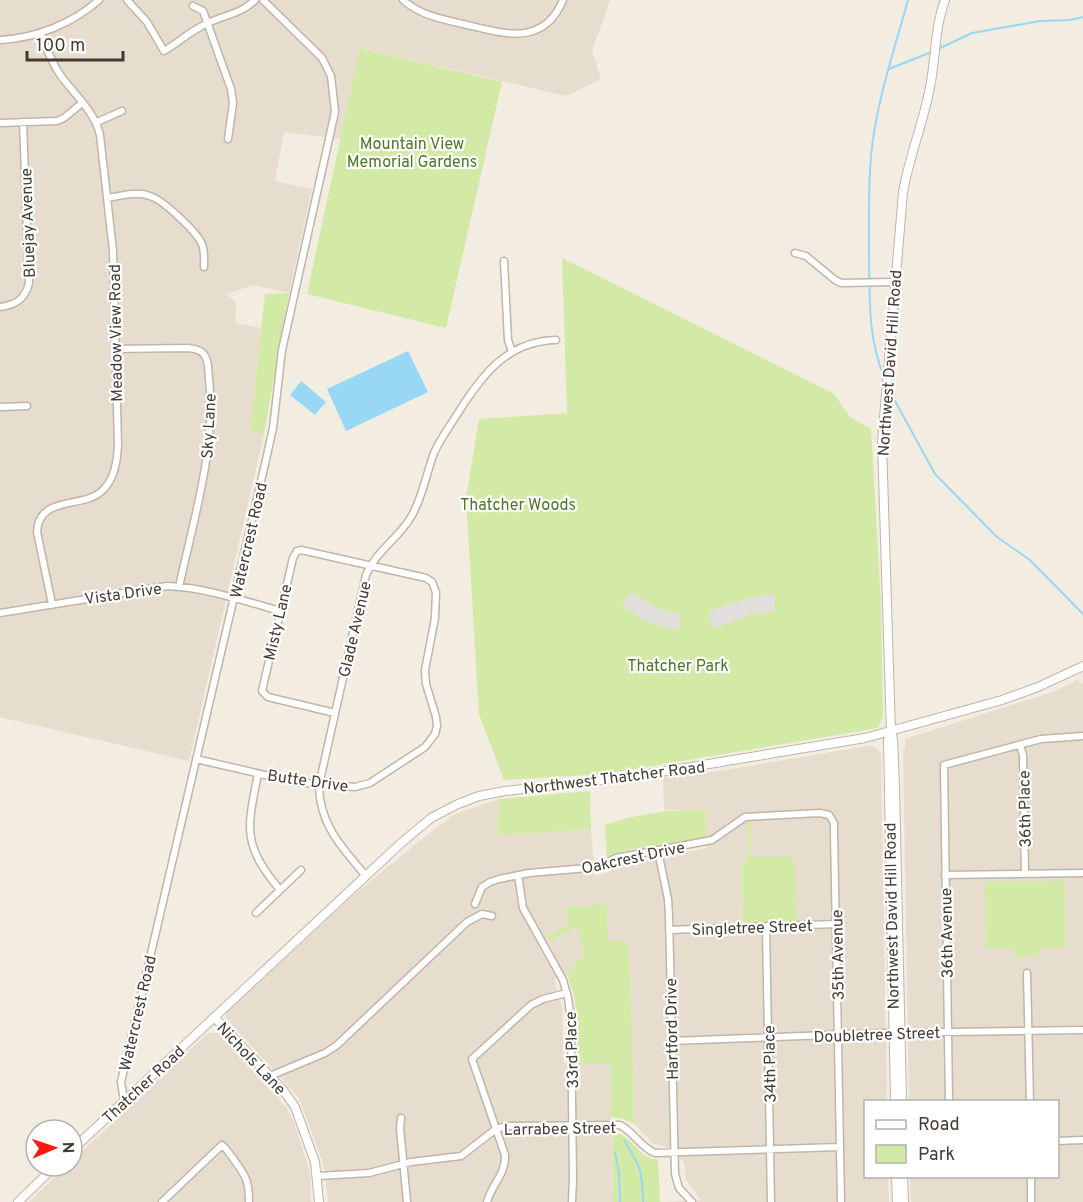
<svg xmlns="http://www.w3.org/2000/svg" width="1083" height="1202" viewBox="0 0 1083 1202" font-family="Overpass,sans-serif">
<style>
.residential{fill:#e7ddcf;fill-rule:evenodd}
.green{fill:#d2eaa6}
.parking{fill:#e2dedb}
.water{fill:#98d8f5}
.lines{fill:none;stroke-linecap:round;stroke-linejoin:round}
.stream{stroke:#98d8f5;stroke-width:2}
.minor-casing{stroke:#c1b5a7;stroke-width:9}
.tertiary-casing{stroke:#c1b5a7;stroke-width:10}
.minor{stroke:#fff;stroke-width:6}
.tertiary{stroke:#fff;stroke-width:8}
.labels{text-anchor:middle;stroke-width:4.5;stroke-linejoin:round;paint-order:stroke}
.park-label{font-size:16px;fill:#4b7922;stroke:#fff}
.street-label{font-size:16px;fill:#443b32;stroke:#fff}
</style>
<rect width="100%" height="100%" fill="#f2ece1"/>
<path class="residential" d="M0,0h610l-18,51 9,28 -35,17 -205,-48 -20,91 -57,-7 -9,49 37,8 -23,104 -36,-8 -26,9 9,8 -1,21 26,5 -11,102 14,4 -75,327 -189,-44z
M1079,679v3l4,2v518h-172l-1,-25 148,-1v-74l-149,-1 -6,-351 2,-1v-10l151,-48z
M872,745l9,8 6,348 -21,1v74l22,1 1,25h-229l41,-2 -15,-20 -2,-18 -21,-16 -10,-2 -18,-20 -6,-183h-21l-1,-36 -10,-2 -7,3 -26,2 4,11 -2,7 -16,15 28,-14 6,27 -17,20 -13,6 8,27 2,56h46l3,139h-285l-4,-36 -25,-68 -73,-80v-5l123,-114 73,-60 31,-24 31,-11 15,-5 -2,24 2,13 92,-7 4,47 11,-3 11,-6 90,-19 -1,-39 -42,1 -1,-33 57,-6zM749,820l2,37 45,64 -53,1 -2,-55 7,-9 -1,-37z
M208,1033h10l68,74 7,12 17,54 1,29h-282l38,-36h5v-5z"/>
<path class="green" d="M360,48l142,34 -56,246 -139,-34z
M562,258l272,136 16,23 21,12 10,175 2,112 -5,12 -274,46 -100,6 -25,-66 -13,-216 13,-79 88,-6z
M289,293l-25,141 -14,-4 15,-136z
M590,791l1,38 -92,7 -2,-13 2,-24z
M706,809l1,29 -83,13 -17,7 -2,-33c34,-12 65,-15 101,-16z
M750,820l1,37h43l3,64 -54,2 -2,-56 7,-9 -1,-37z
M1065,881l1,67 -24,-1 -7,11 -9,-2 -8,2 -7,-10h-25l-1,-66z
M597,903l10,2 1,36h21l6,183 -12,-5 -12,-2 -1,-54h-32c0,-30 1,-60 -11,-89l17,-20 -6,-27 -28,14 -3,-5 19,-10 2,-8 -4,-10 26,-2z
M612,1132c21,2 22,24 46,28l2,42h-47z"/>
<path class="parking" d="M633,592l19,14 10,4 17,3v17l-30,-7 -20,-12 -8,-8z
M774,594v18l-23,2 -24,10 -15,4 -3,-17 39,-13z"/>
<path class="water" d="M408,351l20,41 -82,39 -19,-42z
M301,381l25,21 -11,13 -25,-20z"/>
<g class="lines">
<path class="stream" d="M938,49l34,-16 68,-12 30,-1 13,-3
M889,69l40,-16
M884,377c-16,-41 -14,-73 -15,-116 0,-35 -1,-71 2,-105 5,-53 23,-105 37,-156
M889,390l46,84 62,63 33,23 53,54
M624,1140c17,27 18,30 19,62
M615,1152l4,21 1,29"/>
<g class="minor-casing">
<path id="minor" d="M127,0l20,22 17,29c14,-8 25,-19 40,-26 18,-10 36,-10 51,-25
M403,0c17,15 38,19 60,24 39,9 80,24 100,-24
M193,6l10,5 28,78 2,14 -5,36
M41,33c5,15 10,29 20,43 14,19 34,36 39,59l13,116 5,194c-1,16 -3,33 -15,45 -20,20 -64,4 -66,42l15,72
M0,40c36,-2 72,-16 99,-40
M97,122l25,-11
M0,123l57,-2 7,-3 18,-15
M107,198c13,-2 30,-7 43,-2 13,4 46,35 52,48 3,8 2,15 2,23
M795,253l11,3 29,24 6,3 53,-1
M504,261l4,79 4,12
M0,307c16,-2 25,-8 29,-24l-6,-161
M115,349l74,-1c6,1 13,2 16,8 4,6 3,16 4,22 7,71 -15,140 -30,209
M0,407l27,-1
M0,613l167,-27c36,1 78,15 113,25
M1020,745l3,10 2,118
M196,759l99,23 60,5 15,-4 55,-36 10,-13 2,-8 -1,-9 -10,-33 -1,-14 10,-52 1,-26 -4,-10 -6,-4 -125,-28 -4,1 -4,7 -31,133 6,6 67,16
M258,774c-11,55 -16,70 22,116
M658,851l10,48 1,17 6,258 4,14 13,14
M518,875l5,33 40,72 5,18 3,22 2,159 -1,23
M945,875l138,-2
M366,876c-24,-28 -47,-52 -47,-91l47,-210c10,-24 32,-36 45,-58 12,-20 15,-43 23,-64 6,-14 16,-27 24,-40 24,-38 49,-72 98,-73
M475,904l7,-17 8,-5 9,-3 30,-6 70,-6 17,-9 96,-18 33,-23 75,-4 9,2 5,8v9l7,370
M256,913l45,-43
M766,926l5,276
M669,930l167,-6
M1027,973l3,129
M671,1041l214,-8 198,-3
M270,1076l55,-23 11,-7 131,-124 15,-8 10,2
M124,1100l-3,-18 144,-618 8,-36 9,-78 53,-238 -4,-36 -9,-18 -59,-58
M949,1102l-5,-337 97,-26 42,-3
M401,1118l-1,10 7,74
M1058,1141l25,-1
M318,1176l51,-3 42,-11 50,-6 35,-27 11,-3 113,-1c14,7 20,22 35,28l185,-6
M1031,1176v26
M162,1202l60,-57c5,4 6,7 10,12 13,18 17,22 17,45
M487,1202c5,-18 19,-28 18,-47l-33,-96 59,-54 12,-6 24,-6"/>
</g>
<g class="tertiary-casing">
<path id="tertiary" d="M891,732l-3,8 7,362
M214,1017l69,73 12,17 20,55 4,40
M902,1102l-7,-315 -2,-48 -2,-7 -9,-290 21,-250c6,-34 19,-66 26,-100 7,-30 5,-63 16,-92
M72,1150l328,-306 31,-26 27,-14 21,-8 26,-5 124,-14 68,-11 168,-28 137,-38 36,-13 45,-21
M896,1176l1,26
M903,1176l1,26
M18,1202l37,-36"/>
</g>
<use href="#minor" class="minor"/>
<use href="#tertiary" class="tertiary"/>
</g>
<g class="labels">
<g class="park-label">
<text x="412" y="149">Mountain View<tspan x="412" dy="18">Memorial Gardens</tspan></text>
<text x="518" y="510">Thatcher Woods</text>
<text x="678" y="671">Thatcher Park</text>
</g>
<g class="street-label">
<text transform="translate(27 223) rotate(-92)" y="6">Bluejay Avenue</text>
<text transform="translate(115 333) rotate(-91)" y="6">Meadow View Road</text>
<text transform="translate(889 363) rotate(-86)" y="6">Northwest David Hill Road</text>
<text transform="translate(208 426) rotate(-87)" y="6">Sky Lane</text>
<text transform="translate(248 540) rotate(-77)" y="6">Watercrest Road</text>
<text transform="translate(123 593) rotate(-8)" y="6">Vista Drive</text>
<text transform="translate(277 622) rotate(-77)" y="6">Misty Lane</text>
<text transform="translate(354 629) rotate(-77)" y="6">Glade Avenue</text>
<text transform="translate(614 777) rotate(-7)" y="6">Northwest Thatcher Road</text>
<text transform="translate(308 780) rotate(8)" y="6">Butte Drive</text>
<text transform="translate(1024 809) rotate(-91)" y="6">36th Place</text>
<text transform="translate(633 857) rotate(-12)" y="6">Oakcrest Drive</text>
<text transform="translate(891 916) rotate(-91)" y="6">Northwest David Hill Road</text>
<text transform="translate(752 927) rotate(-2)" y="6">Singletree Street</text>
<text transform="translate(946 933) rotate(-91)" y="6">36th Avenue</text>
<text transform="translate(837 955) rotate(-91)" y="6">35th Avenue</text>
<text transform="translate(137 1013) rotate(-77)" y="6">Watercrest Road</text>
<text transform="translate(671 1029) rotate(-91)" y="6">Hartford Drive</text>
<text transform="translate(877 1034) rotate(-2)" y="6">Doubletree Street</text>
<text transform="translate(571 1050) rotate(-92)" y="6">33rd Place</text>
<text transform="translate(252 1058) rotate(47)" y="6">Nichols Lane</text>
<text transform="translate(769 1064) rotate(-91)" y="6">34th Place</text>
<text transform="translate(143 1084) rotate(-43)" y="6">Thatcher Road</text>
<text transform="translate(560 1128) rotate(-1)" y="6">Larrabee Street</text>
</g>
</g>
<rect x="864" y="1100" width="195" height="78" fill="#ffffff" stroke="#b4b1ad" stroke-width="1.5"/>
<rect x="876" y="1120" width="30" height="9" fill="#ffffff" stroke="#b4b1ad" stroke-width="1.5"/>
<text x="918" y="1130" font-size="18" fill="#443b32">Road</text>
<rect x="876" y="1145" width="30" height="18" fill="#d2eaa6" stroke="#b4b1ad" stroke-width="1.5"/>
<text x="918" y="1160" font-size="18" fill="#443b32">Park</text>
<g transform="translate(54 1148) rotate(88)"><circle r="28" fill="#ffffff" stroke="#b4b1ad" stroke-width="1.5"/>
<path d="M0-4.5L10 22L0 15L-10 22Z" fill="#ff190c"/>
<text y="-9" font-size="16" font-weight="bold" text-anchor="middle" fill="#443b32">N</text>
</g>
<path d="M27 51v9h96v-9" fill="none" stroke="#443b32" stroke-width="3"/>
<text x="36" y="51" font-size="18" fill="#443b32" stroke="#ffffff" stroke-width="4.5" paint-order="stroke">100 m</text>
</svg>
